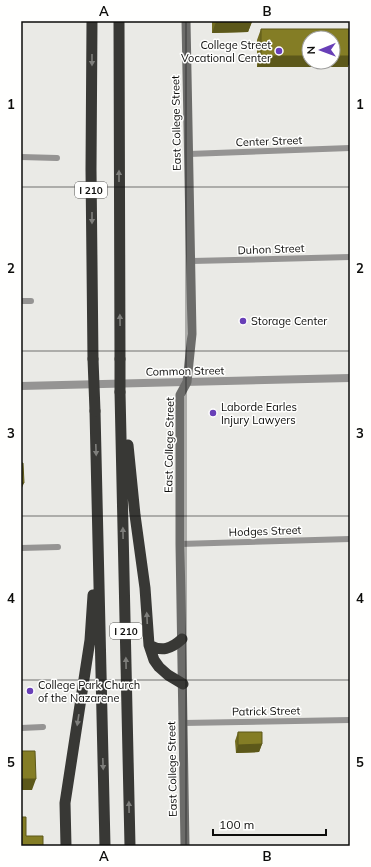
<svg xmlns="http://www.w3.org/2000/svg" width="371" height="867" viewBox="0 0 371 867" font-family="Mulish,sans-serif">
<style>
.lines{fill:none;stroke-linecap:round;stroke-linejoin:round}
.minor{stroke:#959493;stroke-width:6}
.tertiary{stroke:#959493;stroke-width:8}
.secondary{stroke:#6c6c6a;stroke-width:9}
.motorway{stroke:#383835;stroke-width:11}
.motorway-bridge{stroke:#383835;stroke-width:11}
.wall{fill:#726c20}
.shaded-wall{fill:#5c581a}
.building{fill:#847d25;stroke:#5c581a}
.oneway{fill:#7e7e7b}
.grid{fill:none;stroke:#0d0d0b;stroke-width:1;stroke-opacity:0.55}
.poi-dot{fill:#683fb7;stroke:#fffffe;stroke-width:1.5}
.labels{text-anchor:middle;stroke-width:3;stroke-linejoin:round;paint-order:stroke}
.shield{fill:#fffffe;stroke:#565654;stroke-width:1}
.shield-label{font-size:10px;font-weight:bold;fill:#0d0d0b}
.poi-label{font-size:11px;fill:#0d0d0b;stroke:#fffffe;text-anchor:start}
.street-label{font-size:11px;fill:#0d0d0b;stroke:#fffffe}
.neatline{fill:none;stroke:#0d0d0b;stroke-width:1.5}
.grid-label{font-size:13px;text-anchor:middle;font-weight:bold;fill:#0d0d0b}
</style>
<rect width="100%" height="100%" fill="#eaeae6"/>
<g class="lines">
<path class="minor" d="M189,154l161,-6
M21,157l36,1
M192,261l158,-4
M21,301h10
M180,544l170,-5
M21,548l37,-1
M183,723l167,-3
M21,728l22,-1"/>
<path class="tertiary" d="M21,386l329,-8"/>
<path class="secondary" d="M185,846l-5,-302v-149l7,-13 5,-48 -6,-313"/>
<path class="motorway" d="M92,21l-1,148 2,190
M119,21l1,338
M120,392l10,454
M95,411l10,435
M128,445l7,70 10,73 4,57 5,15 5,7 9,8 15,9
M149,645c13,7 22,4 33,-6
M66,846l-1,-43 25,-163 3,-45"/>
<path class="motorway-bridge" d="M93,359l2,52
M120,359v33"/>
</g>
<path class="wall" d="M212,21h40l-4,11 -36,1z
M261,29l87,38h-91v-27z
M238,732l24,12 -3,8 -23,1 -1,-12z"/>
<path class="shaded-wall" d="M265,21h64l-64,1z
M216,22h36l-4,10 -36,1z
M261,56h48v6h24v-6h17v6l-2,5h-91z
M21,483h3l-3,7z
M262,744l-3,8 -23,1 2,-8z
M21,779h15l-4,11h-11z"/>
<path class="building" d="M216,21h36v1h-36z
M261,29h89v27h-17v-18h-24v18h-48z
M21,463h2l1,20h-3z
M238,732h24v12l-24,1z
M21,751h14l1,28h-15z
M21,817h5v19h17v10h-22z"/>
<defs><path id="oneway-solid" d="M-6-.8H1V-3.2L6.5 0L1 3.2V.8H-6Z"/></defs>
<g class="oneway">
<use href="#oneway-solid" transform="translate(92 60) rotate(90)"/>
<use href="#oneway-solid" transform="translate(119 176) rotate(-90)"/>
<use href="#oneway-solid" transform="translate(92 218) rotate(90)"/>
<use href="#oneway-solid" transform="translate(120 320) rotate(-91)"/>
<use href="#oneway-solid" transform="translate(96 450) rotate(88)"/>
<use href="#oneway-solid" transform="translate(123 533) rotate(-91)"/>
<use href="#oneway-solid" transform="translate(147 618) rotate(-93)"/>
<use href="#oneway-solid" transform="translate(126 663) rotate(-91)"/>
<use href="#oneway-solid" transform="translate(78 720) rotate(99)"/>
<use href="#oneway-solid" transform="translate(103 764) rotate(88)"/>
<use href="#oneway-solid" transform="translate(129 807) rotate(-91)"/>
</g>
<path class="grid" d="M186,21v825M21,187h329M21,351h329M21,516h329M21,680h329"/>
<g class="poi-dot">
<circle cx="279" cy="51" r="4"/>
<circle cx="243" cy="321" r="4"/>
<circle cx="213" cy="413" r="4"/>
<circle cx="30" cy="691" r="4"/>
</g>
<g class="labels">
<g class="shield">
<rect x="75" y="182" width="32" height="16" rx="3"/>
<rect x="110" y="623" width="32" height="16" rx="3"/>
</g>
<g class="shield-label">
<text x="91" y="194">I 210</text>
<text x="126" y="635">I 210</text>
</g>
<g class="poi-label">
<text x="271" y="49" text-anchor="end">College Street<tspan x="271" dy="13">Vocational Center</tspan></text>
<text x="251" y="325">Storage Center</text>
<text x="221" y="411">Laborde Earles<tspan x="221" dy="13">Injury Lawyers</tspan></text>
<text x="38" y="689">College Park Church<tspan x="38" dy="13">of the Nazarene</tspan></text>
</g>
<g class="street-label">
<text transform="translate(176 123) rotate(-91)" y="4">East College Street</text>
<text transform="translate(269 141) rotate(-2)" y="4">Center Street</text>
<text transform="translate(271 249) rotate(-2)" y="4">Duhon Street</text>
<text transform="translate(185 371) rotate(-1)" y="4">Common Street</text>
<text transform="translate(169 445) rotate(-89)" y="4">East College Street</text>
<text transform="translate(265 531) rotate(-2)" y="4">Hodges Street</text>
<text transform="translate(266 711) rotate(-1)" y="4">Patrick Street</text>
<text transform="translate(172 769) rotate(-91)" y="4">East College Street</text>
</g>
</g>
<rect width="371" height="867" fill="none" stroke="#fffffe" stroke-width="44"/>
<g transform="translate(321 50) rotate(269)"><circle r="19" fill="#fffffe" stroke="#9e9e9d"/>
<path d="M0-3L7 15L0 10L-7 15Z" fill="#683fb7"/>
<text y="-6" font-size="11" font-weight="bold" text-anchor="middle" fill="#0d0d0b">N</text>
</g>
<path d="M213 829v6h113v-6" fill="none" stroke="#0d0d0b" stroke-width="2"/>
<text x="219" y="829" font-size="12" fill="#0d0d0b" stroke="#fffffe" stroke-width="3" paint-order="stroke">100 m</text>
<rect x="22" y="22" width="327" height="823" class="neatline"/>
<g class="grid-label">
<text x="104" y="16">A</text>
<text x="267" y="16">B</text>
<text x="11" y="109">1</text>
<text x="360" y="109">1</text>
<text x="11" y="273">2</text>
<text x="360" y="273">2</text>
<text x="11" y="438">3</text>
<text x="360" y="438">3</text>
<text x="11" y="603">4</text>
<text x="360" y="603">4</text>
<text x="11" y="767">5</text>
<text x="360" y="767">5</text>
<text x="104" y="861">A</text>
<text x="267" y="861">B</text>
</g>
</svg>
